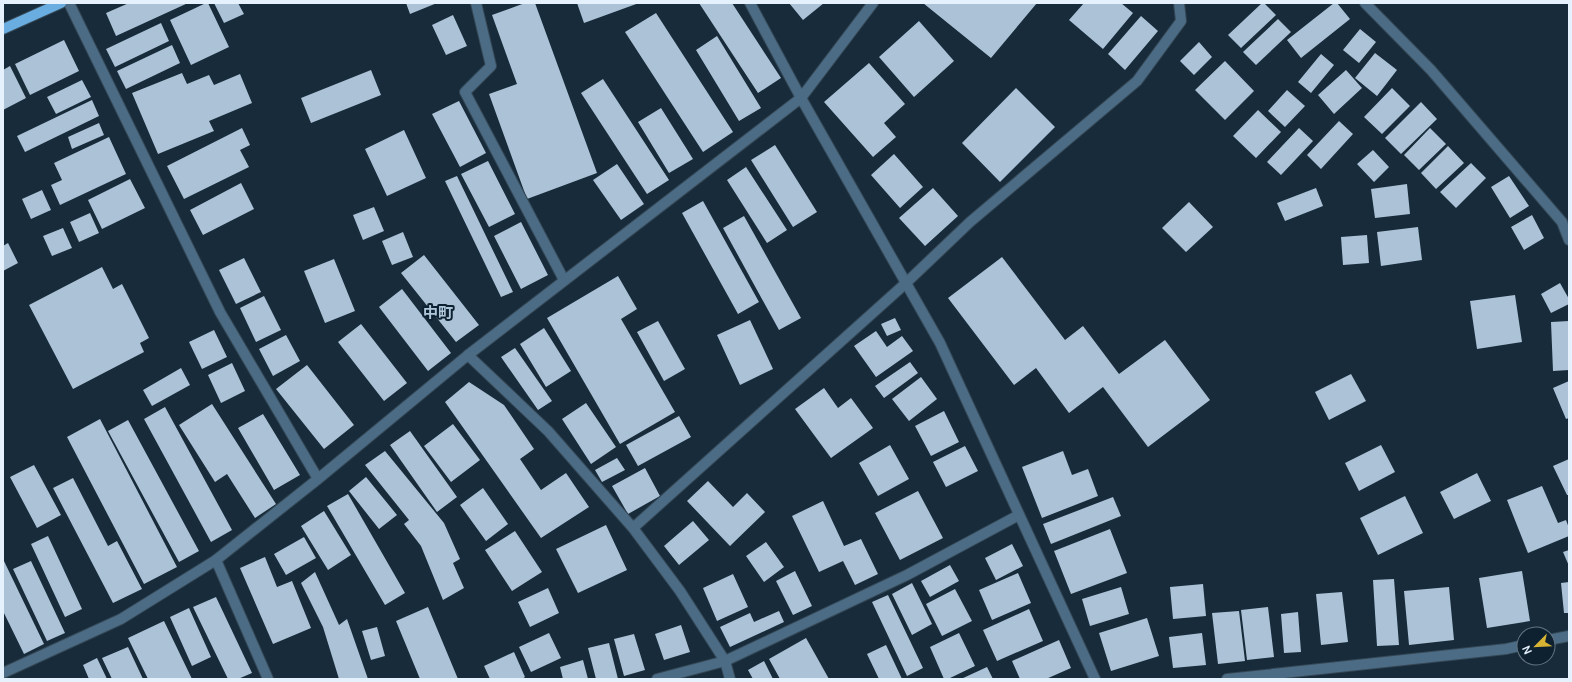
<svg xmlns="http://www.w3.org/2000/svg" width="1572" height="682" viewBox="0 0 1572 682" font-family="Manrope,'Noto Sans JP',sans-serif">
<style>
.building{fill:#acc3d7}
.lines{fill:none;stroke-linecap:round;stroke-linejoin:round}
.minor-casing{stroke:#344755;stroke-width:12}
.tertiary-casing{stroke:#344755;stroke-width:12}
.primary-casing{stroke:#344755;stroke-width:12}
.minor{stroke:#4c6b84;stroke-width:10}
.tertiary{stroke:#4c6b84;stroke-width:10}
.primary{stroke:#69ade1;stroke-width:10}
.labels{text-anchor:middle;stroke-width:4;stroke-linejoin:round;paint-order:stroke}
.neighbourhood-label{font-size:15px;font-weight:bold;fill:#afc7db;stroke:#0e2130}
</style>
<rect width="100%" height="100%" fill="#172b3a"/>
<path class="building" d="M129,3h59l-72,33 -10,-23z
M206,3h2l21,44 -38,18 -21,-45z
M214,3h24l6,11 -20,9z
M406,3h31l-27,11z
M525,3h10l62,170 -70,26 -38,-105 28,-10 -25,-69z
M577,3h62l-55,20z
M699,3h33l49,75 -23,15z
M789,3h35l-21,17z
M923,3h114l-46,55z
M1084,3h37l12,10 -30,36 -34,-29z
M1262,3h2l12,12 -35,33 -13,-13z
M1334,3h3l13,16 -49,39 -14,-18z
M656,13l77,119 -30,20 -78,-120z
M453,15l14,31 -21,9 -14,-30z
M1141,16l17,15 -33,39 -17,-16z
M1278,19l13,13 -35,33 -13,-13z
M919,21l35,40 -40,36 -35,-40z
M161,23l8,18 -54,26 -9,-18z
M1360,29l16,13 -17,21 -16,-13z
M717,36l44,72 -22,13 -43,-71z
M64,40l15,31 -49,24 -15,-31z
M1199,42l13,15 -18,18 -14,-14z
M172,45l8,18 -54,26 -9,-18z
M1375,53l22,17 -20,26 -22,-18z
M1321,54l13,11 -23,28 -13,-11z
M1225,61l29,30 -29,29 -30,-30z
M869,63l36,41 -21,19 12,14 -23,20 -49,-55z
M10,66l16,32 -23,12v-40z
M371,70l10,25 -70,28 -10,-25z
M1346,70l16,18 -28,26 -16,-19z
M182,73l5,11 22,-9 5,10 26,-11 12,29 -43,18 5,10 -56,23 -26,-61z
M603,79l66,101 -22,14 -66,-101z
M82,80l9,17 -35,17 -9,-17z
M1016,88l39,39 -55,55 -38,-39z
M1392,88l18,18 -28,28 -18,-17z
M1287,90l18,16 -20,21 -17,-16z
M92,100l7,16 -74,36 -8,-16z
M459,101l27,52 -26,14 -28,-53z
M1421,102l16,17 -36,35 -16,-16z
M661,108l32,51 -24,14 -31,-51z
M1258,110l23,22 -25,26 -23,-22z
M1339,121l14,13 -32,35 -14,-14z
M99,123l5,12 -32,14 -4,-12z
M242,128l8,17 -10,5 9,17 -65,32 -17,-33z
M1299,128l14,13 -32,34 -14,-13z
M1430,128l16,16 -27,26 -15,-15z
M404,130l22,48 -39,18 -22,-47z
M109,137l17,37 -66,31 -9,-20 11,-5 -8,-17z
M775,145l42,67 -24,15 -42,-67z
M1448,146l16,17 -28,26 -15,-16z
M1373,150l16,17 -15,15 -17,-18z
M894,154l29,33 -23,21 -29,-33z
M488,161l27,53 -26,13 -28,-53z
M1471,163l15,15 -30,30 -16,-16z
M617,164l27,40 -23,16 -28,-40z
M746,167l41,63 -20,13 -40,-63z
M457,176l56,116 -12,5 -56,-116z
M1509,176l20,30 -19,12 -19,-31z
M130,179l15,29 -43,21 -14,-29z
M241,183l13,26 -51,26 -13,-25z
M1407,184l3,30 -35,4 -4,-29z
M933,188l25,28 -33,30 -26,-28z
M1316,188l7,18 -38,15 -8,-18z
M42,190l9,20 -20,9 -9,-20z
M703,201l56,101 -21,12 -56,-101z
M1189,202l24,25 -27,25 -24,-24z
M374,207l10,24 -21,9 -10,-25z
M90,213l9,20 -20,9 -9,-20z
M1532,215l12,23 -20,12 -13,-23z
M744,216l57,102 -22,12 -56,-102z
M521,222l27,53 -27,14 -27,-53z
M1418,227l4,33 -41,6 -4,-34z
M63,228l9,20 -20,8 -9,-20z
M403,232l10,25 -21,8 -10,-24z
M1367,235l2,28 -26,2 -2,-28z
M8,243l10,20 -15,8v-25z
M424,255l55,70 -23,17 -55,-69z
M1002,257l63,83 18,-14 36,48 46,-34 45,60 -62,47 -45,-60 -34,26 -33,-45 -22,17 -66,-87z
M244,258l17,34 -25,12 -17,-34z
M334,259l21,52 -30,12 -21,-52z
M102,267l11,22 9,-5 27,54 -9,5 4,9 -71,37 -44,-84z
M618,276l19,33 -16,10 54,93 -55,32 -73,-126z
M1560,283l9,16v5l-18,9 -10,-19z
M402,289l49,64 -23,18 -49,-64z
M1515,295l7,47 -45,7 -7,-48z
M264,296l17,34 -25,12 -16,-34z
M895,318l6,12 -14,6 -6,-12z
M750,320l23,49 -33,16 -23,-50z
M658,321l27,48 -21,12 -27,-49z
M1569,321v49l-16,1 -2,-49z
M361,324l46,59 -23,18 -46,-59z
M544,328l27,43 -25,16 -26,-43z
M214,330l13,27 -25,12 -13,-27z
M876,331l11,16 15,-11 11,15 -37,26 -22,-31z
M286,335l14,26 -27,15 -14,-27z
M515,348l37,53 -14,9 -37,-53z
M910,362l8,11 -34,25 -9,-12z
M232,363l13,28 -24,12 -13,-28z
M307,365l47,60 -30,24 -48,-60z
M181,368l9,17 -38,21 -9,-16z
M1351,374l15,27 -37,19 -14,-28z
M921,377l16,22 -28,22 -17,-22z
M1569,381v37l-3,1 -13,-31z
M469,382l35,23 30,44 -14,10 21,31 25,-17 23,34 -48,31 -96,-136z
M824,388l14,20 13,-10 22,30 -42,30 -36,-49z
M586,403l30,44 -25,17 -29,-45z
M212,404l64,100 -21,14 -28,-44 -12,8 -36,-57z
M165,407l67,123 -21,12 -67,-123z
M944,411l15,31 -28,14 -16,-30z
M263,414l37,61 -26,15 -36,-62z
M679,416l12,21 -53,29 -12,-21z
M100,419l77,148 -33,17 -77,-147z
M128,420l71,131 -20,11 -71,-131z
M453,424l27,36 -29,22 -27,-36z
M410,431l47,66 -20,15 -47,-67z
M890,445l19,34 -31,17 -19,-33z
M1381,445l14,27 -36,19 -14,-28z
M965,446l13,25 -32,16 -13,-25z
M385,451l59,72 16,36 -7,4 11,25 -21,12 -22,-54 -17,-22 5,-4 -44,-55z
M1063,451l9,24 16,-6 10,27 -56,22 -20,-51z
M617,458l8,12 -23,12 -7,-12z
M1569,459v36h-2l-14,-29z
M34,465l27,50 -24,13 -27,-51z
M645,468l15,28 -32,18 -16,-28z
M1477,473l14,28 -37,18 -14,-27z
M366,477l31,38 -18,14 -30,-38z
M73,478l35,68 9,-5 25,48 -29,14 -60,-115z
M708,481l25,26 14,-14 18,19 -35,34 -43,-45z
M1542,486l16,37 8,-3 3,8v8l-41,17 -21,-53z
M483,488l25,36 -22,17 -26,-36z
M918,491l25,47 -43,22 -25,-47z
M348,494l57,99 -20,12 -58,-99z
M1405,496l18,37 -45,22 -18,-37z
M1113,497l8,19 -70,28 -8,-20z
M823,501l21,45 17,-7 17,35 -23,11 -12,-24 -24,11 -27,-56z
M324,511l27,44 -23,15 -27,-44z
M693,521l16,19 -30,25 -15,-19z
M606,525l21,45 -49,23 -22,-44z
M1110,529l17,44 -56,21 -17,-43z
M515,531l27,41 -30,19 -27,-41z
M48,536l34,73 -17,8 -34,-73z
M304,537l12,21 -30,17 -12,-21z
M766,542l18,25 -20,15 -18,-26z
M1012,544l11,22 -27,14 -11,-22z
M1569,550v16l-6,-14z
M265,557l12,30 15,-6 19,47 -38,16 -33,-76z
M3,559l41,85 -20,10 -21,-43z
M31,561l34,72 -18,8 -34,-72z
M950,565l9,16 -29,16 -9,-16z
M795,571l17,35 -19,9 -17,-34z
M1522,571l8,50 -43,7 -8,-50z
M315,572l24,53 8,-6 21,60h-29l-16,-52 -22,-44z
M1018,573l13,30 -39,17 -13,-30z
M733,574l15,33 -31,14 -14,-33z
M1394,579l5,66 -22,1 -4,-66z
M1569,582v31h-5l-3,-30z
M912,583l20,41 -20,11 -20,-41z
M1203,584l3,32 -33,3 -3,-32z
M1121,587l8,27 -39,12 -8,-27z
M1449,587l5,53 -45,5 -5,-54z
M548,588l11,25 -29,14 -12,-25z
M955,589l17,32 -30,15 -16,-32z
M1342,592l6,50 -27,3 -5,-51z
M888,595l35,73 -16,8 -35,-74z
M216,597l36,76 -14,6h-10l-35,-72z
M428,607l30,72h-38l-24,-58z
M1268,607l6,50 -27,3 -6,-50z
M189,608l22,49 -19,9 -22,-49z
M1029,609l14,32 -46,20 -14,-31z
M779,611l5,11 -54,25 -10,-20 30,-14 4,9z
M1239,611l6,50 -27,3 -6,-51z
M1298,612l3,40 -17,1 -3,-39z
M1147,618l12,38 -48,15 -12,-38z
M164,621l28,58h-44l-20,-41z
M681,625l9,27 -26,8 -9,-26z
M377,627l8,29 -14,4 -9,-29z
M549,633l12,25 -30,14 -12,-25z
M959,633l16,33 -27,13h-4l-14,-32z
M1202,633l4,32 -33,3 -4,-31z
M634,634l11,36 -21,6 -10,-37z
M806,638l23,41h-49l-11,-20z
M1059,640l12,28 -25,11h-26l-8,-18z
M609,643l9,36h-22l-8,-31z
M886,645l16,34h-23l-12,-25z
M128,647l15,32h-31l-10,-21z
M514,652l11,25 -3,2h-32l-6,-13z
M97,658l10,21h-18l-6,-14z
M583,660l5,19h-25l-3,-12z
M764,661l9,18h-20l-5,-9z
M987,667l6,12h-32z"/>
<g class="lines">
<g class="minor-casing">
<path id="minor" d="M476,3l15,63 -26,26 99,188
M468,355l80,76 85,97 47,63 45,70 5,18
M633,528l273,-245 64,-61 167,-141 44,-60 -2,-18
M216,560l52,119
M1548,640l21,-4
M657,679l68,-18 182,-86 112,-60
M1227,679l279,-30 18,-4"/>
</g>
<g class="tertiary-casing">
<path id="tertiary" d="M69,3l151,309 98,167
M750,3l51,95 139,245 155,336
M1365,3l66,67 131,152 7,18
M3,673l118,-54 95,-59 102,-81 150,-124 333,-257 72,-95"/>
</g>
<g class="primary-casing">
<path id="primary" d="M3,29l58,-26"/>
</g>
<use href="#minor" class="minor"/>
<use href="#tertiary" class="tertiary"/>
<use href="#primary" class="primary"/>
</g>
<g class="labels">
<g class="neighbourhood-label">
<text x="438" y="318">中町</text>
</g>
</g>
<rect width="1572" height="682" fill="none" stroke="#e5f1fc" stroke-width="8"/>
<g transform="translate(1536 646) rotate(246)"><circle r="19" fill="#0e2130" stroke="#647482"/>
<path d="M0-3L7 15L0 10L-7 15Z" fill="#d7b434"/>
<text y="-6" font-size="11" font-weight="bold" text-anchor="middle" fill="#e5f1fc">N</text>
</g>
</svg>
